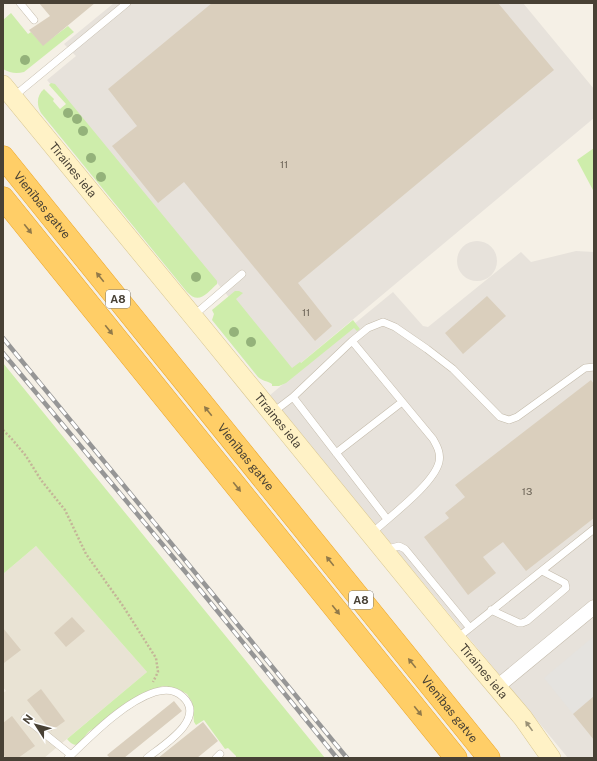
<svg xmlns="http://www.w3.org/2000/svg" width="597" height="761" viewBox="0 0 597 761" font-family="'Public Sans',sans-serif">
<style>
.residential{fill:#e9e3d4}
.industrial{fill:#e7e2db}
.green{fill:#ceedab}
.parking{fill:#e5e3df}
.building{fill:#dacfbd}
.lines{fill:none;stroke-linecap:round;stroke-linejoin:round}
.lane-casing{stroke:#c4bbab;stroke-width:8}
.street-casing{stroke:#c4bbab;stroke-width:15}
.secondary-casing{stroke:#d8c691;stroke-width:20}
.highway-casing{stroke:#eca629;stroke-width:23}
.path{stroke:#c4b598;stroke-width:2.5;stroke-dasharray:2 2;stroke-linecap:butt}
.lane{stroke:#fff;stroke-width:7}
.street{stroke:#fff;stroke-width:14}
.secondary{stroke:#fff2c6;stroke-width:19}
.highway{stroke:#ffce67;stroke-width:22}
.rail-casing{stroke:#969696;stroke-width:4.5}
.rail{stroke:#fff;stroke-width:3;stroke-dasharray:9;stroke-linecap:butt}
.tree{fill:#94b27a}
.oneway{fill:#917949}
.oneway2{fill:#9a9176}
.labels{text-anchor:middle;stroke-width:3;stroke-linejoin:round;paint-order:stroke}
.number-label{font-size:10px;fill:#6c6457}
.shield{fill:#fff;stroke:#7f7a72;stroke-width:1}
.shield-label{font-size:11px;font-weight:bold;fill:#484135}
.street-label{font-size:12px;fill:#484135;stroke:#fff}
</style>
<rect width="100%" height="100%" fill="#f5f0e6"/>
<path class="residential" d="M36,546l111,126 -103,86h-41v-65l3,-2 -3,-4v-113z"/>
<path class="industrial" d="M114,3h409l71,86v29l-304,254 -67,-82 -176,-210 29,-24 -12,-12z
M457 261a20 20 0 1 1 40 0a20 20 0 1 1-40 0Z
M576,251l18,1v506h-26l-299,-362 85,-72 39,-32 30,34 5,1 93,-75 10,10z"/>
<path class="green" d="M11,13l17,21 3,-2 12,13 25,-19 6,6 -50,40c-8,2 -14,1 -21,-3v-49z
M51,83l4,1 162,197v3c-10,9 -18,21 -30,8l-146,-179c-5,-9 -4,-18 3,-24l10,10 -1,2 7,8 6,-5 -17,-19z
M594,148v44l-17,-32z
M235,291h4l4,2 -7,6 56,69 8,-6 1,1 52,-43 7,9 -3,2 -3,-3 -68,55 -7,3h-7v-2c-4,-3 -10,-3 -14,-7l-46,-57 2,-6 -2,-4z
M3,363l322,395h-89v-2l-8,-8 -3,1 -21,-29 -8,5 -2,-3 -2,-20 -5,-8 -9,-5 -15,-3 -21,8 -26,16 -23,19c-11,4 -12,26 -26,10l80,-67 -111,-126 -33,28z"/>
<path class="parking" d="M594,636v60l-21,18 -29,-36z"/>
<path class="building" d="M39,3h56l-52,43 -14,-16 21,-14z
M212,3h286l56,67 -256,213 34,43 -17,15 -131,-159 -26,21 -46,-57 25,-20 -29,-37z
M487,296l19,20 -43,38 -18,-21z
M591,380l3,4v134l-68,53 -23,-29 -20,15 13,16 -28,22 -44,-58 25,-19 -4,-5 20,-16 -10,-12z
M72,617l13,14 -19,16 -12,-14z
M3,628l18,22 -17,13 -1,-1z
M41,689l24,32 -14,10 -24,-31z
M594,696v44l-21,-26z
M174,701l8,10 -58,47h-17l2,-1 -2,-2z
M12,716l23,30 -17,12h-12l-3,-4v-31z
M203,722l15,19 -21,17h-39z"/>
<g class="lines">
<g class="lane-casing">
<path id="lane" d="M20,3l14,17
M13,97l114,-94
M193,316l49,-42
M352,341l16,-13 15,-6 12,5 32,22 26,20 47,48 9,3 8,-3 68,-49 9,-1
M293,397l94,122
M272,413l21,-16 59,-56 81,98c4,7 8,14 6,23 -5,22 -50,55 -67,71
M336,453l66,-51
M384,550l15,-4 6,3 65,79
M491,610l28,13h3l5,-2 39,-33 -1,-5 -23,-12
M456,639l138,-110
M25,718l46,37
M68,758c23,-22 56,-56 87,-66 10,-3 20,-3 28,5 24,22 -21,49 -36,61
M216,758l4,-4"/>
</g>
<g class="street-casing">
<path id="street" d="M497,687l97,-80"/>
</g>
<g class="secondary-casing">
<g id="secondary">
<path id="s1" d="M3,85l202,246 251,308 67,79 28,40"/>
</g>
</g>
<g class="highway-casing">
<g id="highway">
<path id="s2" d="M3,157l486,601"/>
<path d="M3,198l453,560"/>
</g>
</g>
<path class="path" d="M3,430l8,8 15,18 15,24 24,30 21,44 37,52 33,52 2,14 -5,10"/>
<use href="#lane" class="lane"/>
<use href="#street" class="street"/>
<use href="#secondary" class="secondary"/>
<use href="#highway" class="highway"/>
<g class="rail-casing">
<path id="rail" d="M3,338l344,420
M3,353l185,222 149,183"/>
</g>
<use href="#rail" class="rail"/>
</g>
<g class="tree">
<circle cx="25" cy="60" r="5"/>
<circle cx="68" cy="113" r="5"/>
<circle cx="77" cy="119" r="5"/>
<circle cx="83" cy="131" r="5"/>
<circle cx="91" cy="158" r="5"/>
<circle cx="101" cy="177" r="5"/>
<circle cx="196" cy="277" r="5"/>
<circle cx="234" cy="332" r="5"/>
<circle cx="251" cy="342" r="5"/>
</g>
<defs><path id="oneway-solid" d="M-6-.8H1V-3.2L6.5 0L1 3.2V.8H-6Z"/></defs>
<g class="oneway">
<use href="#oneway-solid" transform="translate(28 229) rotate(51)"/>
<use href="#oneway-solid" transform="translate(100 277) rotate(-129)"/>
<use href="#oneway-solid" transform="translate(109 330) rotate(51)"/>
<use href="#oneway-solid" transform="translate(208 411) rotate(-129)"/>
<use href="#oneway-solid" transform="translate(237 487) rotate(51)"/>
<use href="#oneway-solid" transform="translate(330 561) rotate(-129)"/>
<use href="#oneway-solid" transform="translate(336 610) rotate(51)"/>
<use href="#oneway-solid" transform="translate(412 663) rotate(-129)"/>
<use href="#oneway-solid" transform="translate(418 711) rotate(51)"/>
</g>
<use class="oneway2" href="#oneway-solid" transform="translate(529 726) rotate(-126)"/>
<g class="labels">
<g class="number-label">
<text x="284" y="168">11</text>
<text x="306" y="316">11</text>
<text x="527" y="495">13</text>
</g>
<g class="shield">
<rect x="106" y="290" width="24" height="18" rx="3"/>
<rect x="349" y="591" width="24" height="18" rx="3"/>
</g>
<g class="shield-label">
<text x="118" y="303">A8</text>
<text x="361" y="604">A8</text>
</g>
<g class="street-label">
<text dy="4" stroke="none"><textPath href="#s1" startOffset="110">Tīraines iela</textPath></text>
<text dy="4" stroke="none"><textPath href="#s2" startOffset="62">Vienības gatve</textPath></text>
<text dy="4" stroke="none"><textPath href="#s1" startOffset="434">Tīraines iela</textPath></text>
<text dy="4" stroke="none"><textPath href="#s2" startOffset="386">Vienības gatve</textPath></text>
<text dy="4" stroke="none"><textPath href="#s1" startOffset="758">Tīraines iela</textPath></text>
<text dy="4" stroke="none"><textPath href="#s2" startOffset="710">Vienības gatve</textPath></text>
</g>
</g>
<rect width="597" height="761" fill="none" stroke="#484135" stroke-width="8"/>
<g transform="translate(36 725) rotate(306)" stroke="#ffffff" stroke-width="3" paint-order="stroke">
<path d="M0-3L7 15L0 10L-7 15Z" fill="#484135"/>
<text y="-6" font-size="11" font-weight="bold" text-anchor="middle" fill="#484135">N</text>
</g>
</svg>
